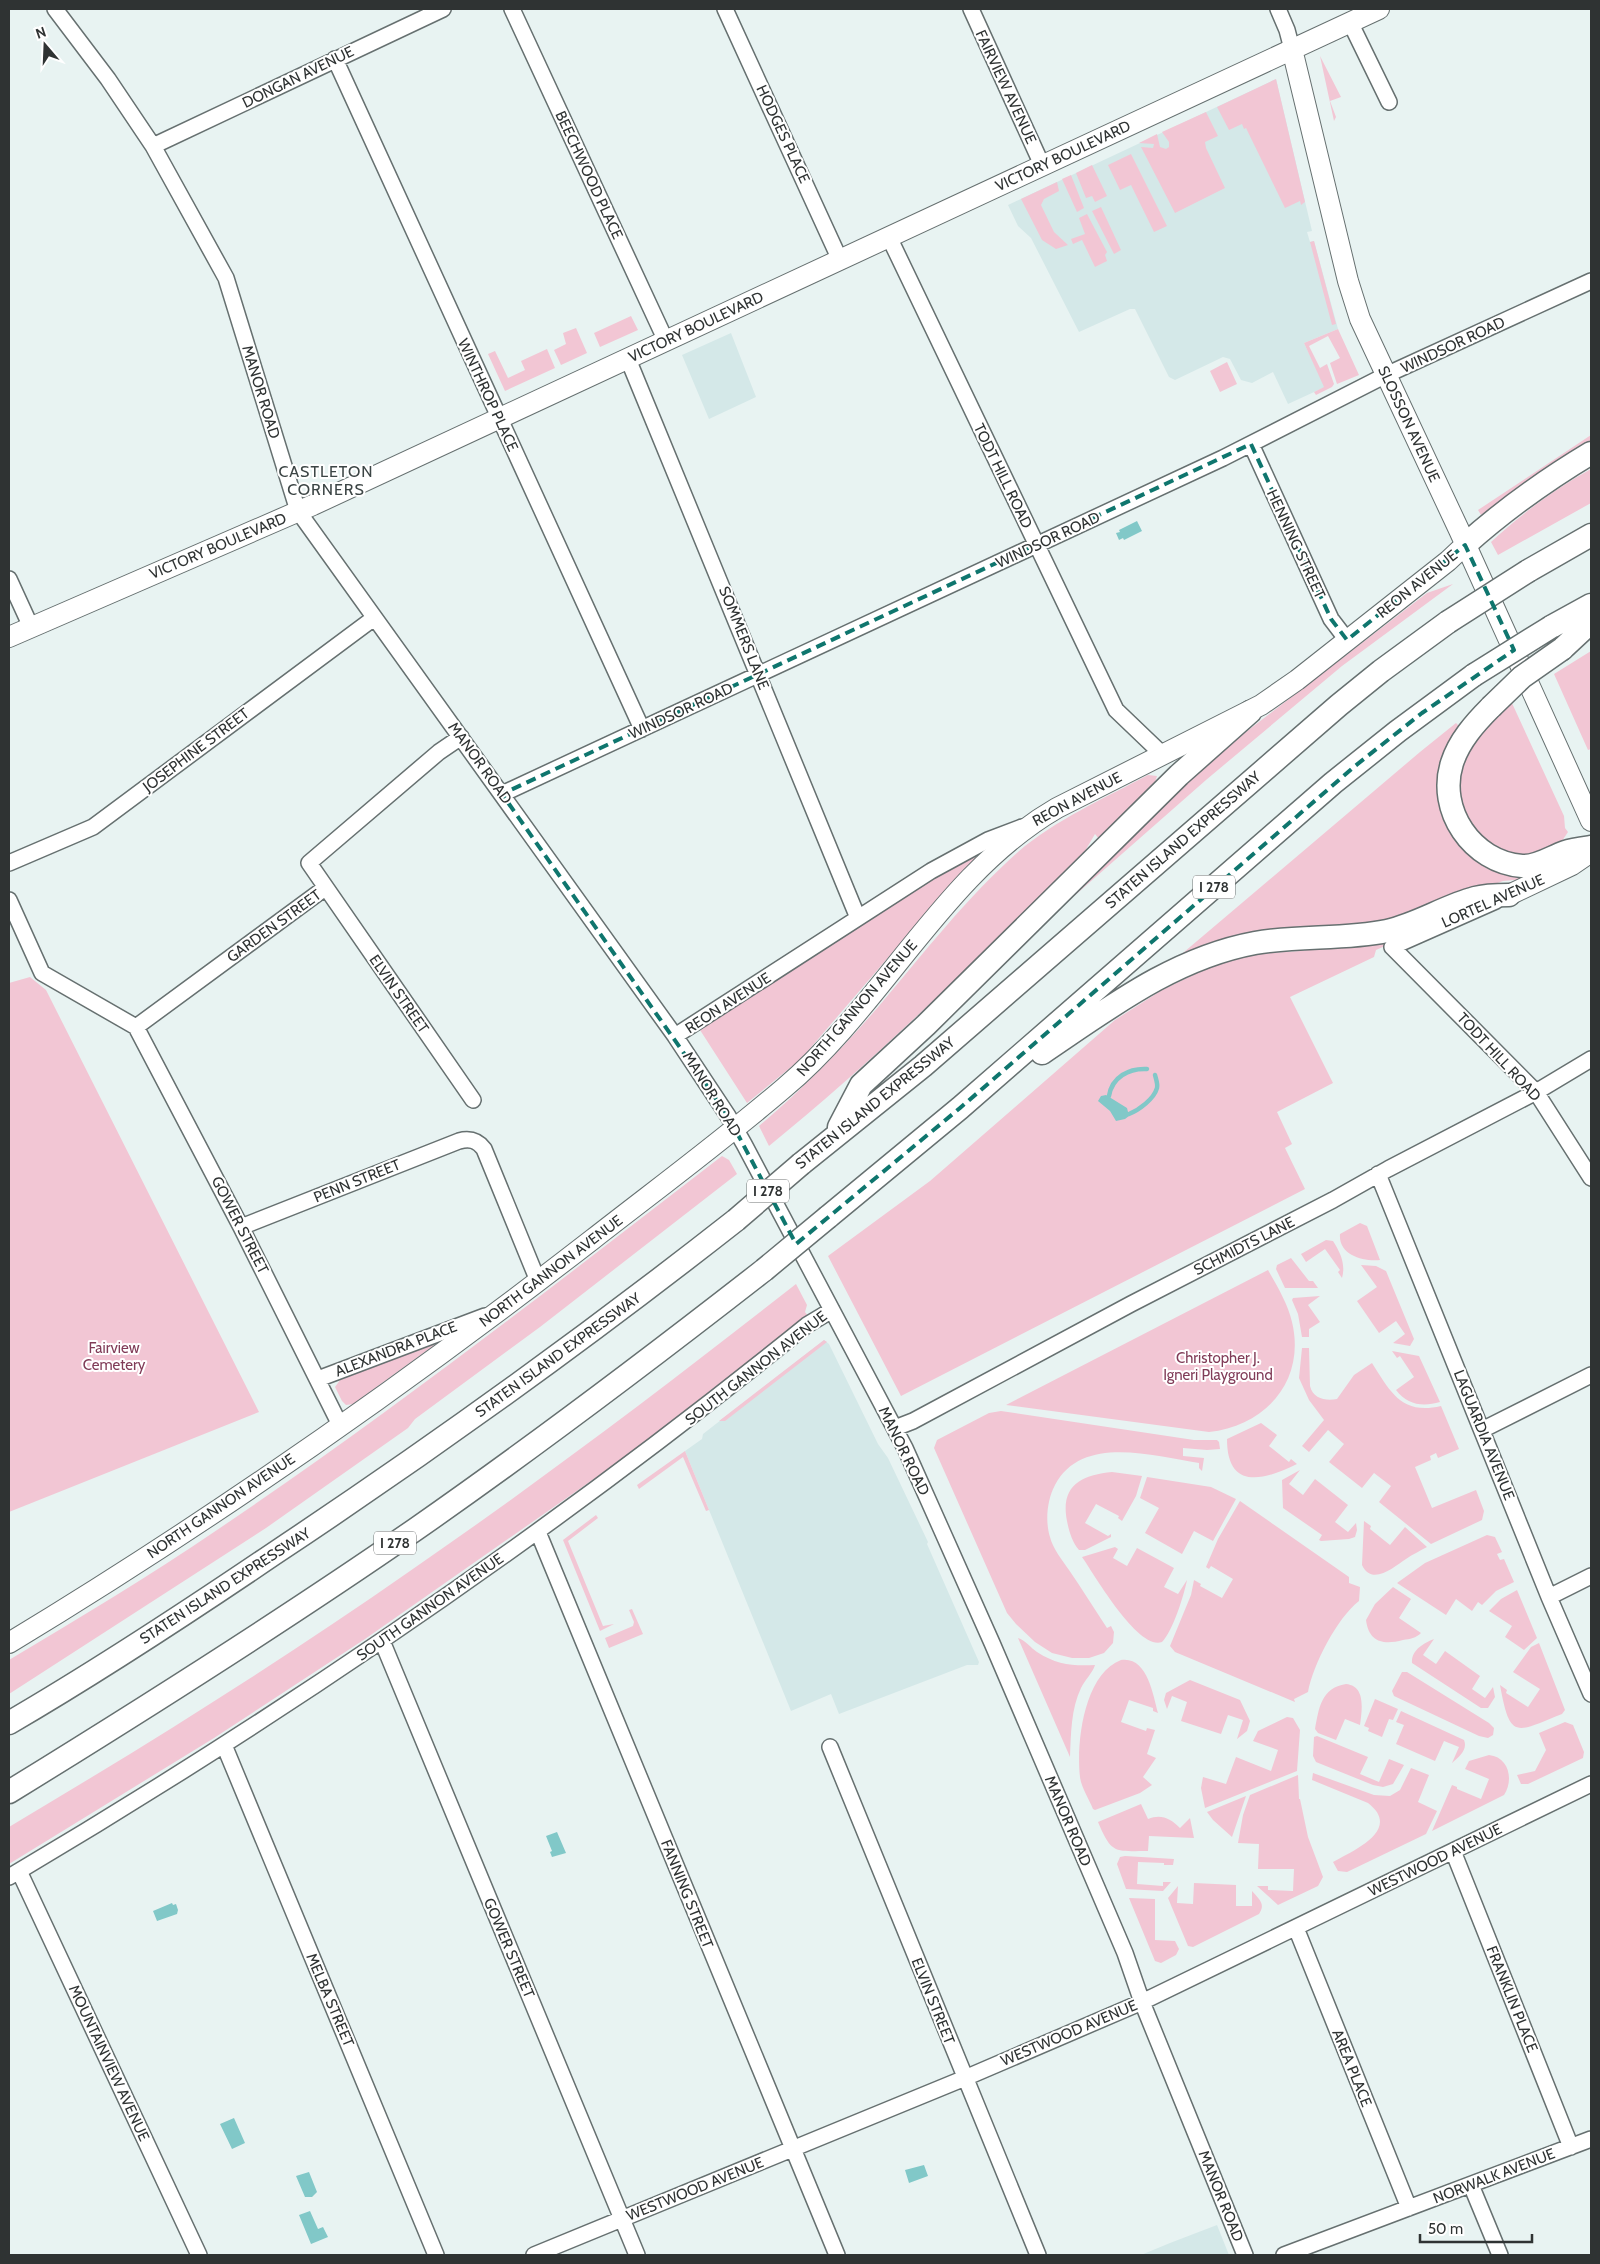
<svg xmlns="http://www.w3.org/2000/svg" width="1600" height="2264" viewBox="0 0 1600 2264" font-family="Cabin,sans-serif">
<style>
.built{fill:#d4e8e8}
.green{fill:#f2c6d4}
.water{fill:#81c8c8}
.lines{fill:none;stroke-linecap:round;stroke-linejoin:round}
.stream{stroke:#81c8c8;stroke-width:4.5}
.minor-casing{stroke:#667070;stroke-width:18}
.major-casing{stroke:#667070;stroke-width:22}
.highway-casing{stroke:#667070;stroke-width:25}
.minor{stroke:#fff;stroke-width:15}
.major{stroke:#fff;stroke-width:20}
.highway{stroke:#fff;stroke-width:22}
.highway-bridge-casing{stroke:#667070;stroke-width:25;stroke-linecap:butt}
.highway-bridge{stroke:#fff;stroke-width:22}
.marked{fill:none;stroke:#0f766e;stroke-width:4;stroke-dasharray:10 6;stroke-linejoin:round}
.labels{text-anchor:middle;stroke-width:4;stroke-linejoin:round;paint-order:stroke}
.shield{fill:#fff;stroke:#6d7070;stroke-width:1}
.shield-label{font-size:14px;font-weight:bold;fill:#2f3333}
.street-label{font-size:15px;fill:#2f3333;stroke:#fff}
.park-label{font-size:15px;fill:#813c58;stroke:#fff}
.neighbourhood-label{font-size:16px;letter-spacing:1px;fill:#3c4545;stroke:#fff}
</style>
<rect width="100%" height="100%" fill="#e8f3f2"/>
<path class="built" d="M1276,79l36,152 -5,1 3,10 4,-1 24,88 -34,14 21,44 -37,17 -15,-32 -21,11 -11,-3 -11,-21 -7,-2 -48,23 -6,-3 -34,-68h-5l-51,23 -48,-94 -13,-12 -10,-21z
M731,333l25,64 -47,22 -27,-64z
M824,1340l5,4 49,100 10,14 40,84 -1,2 52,118 -1,3h-11l-128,49 -8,-20 -40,17 -106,-260 17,-12 1,-5z
M1217,2225l12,30h-88l29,-12z"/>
<path class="green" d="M1320,56l21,41 -11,4 6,16 -2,4z
M1276,79l29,123 -4,3 -1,-4 -15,7 -39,-80 -2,1 -2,-5 -13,6 -12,-23z
M1206,112l12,24 -13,6 1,6 19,40 -50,25 -34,-66 12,1 1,-4 -15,-1 18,-9 3,13 6,2 3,-2v-5l-7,-10z
M1131,154l36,72 -13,6 -23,-47 -11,5 -12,-25z
M1092,165l15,31 -12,6 -3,-6 -6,2 -10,-25z
M1071,175l13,33 -7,4 -15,-33z
M1057,182l2,9 -15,8 -3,6 13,27 14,13 -12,4 -14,-9 -21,-41z
M1101,207l20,43 -7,4 -22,-43z
M1087,214l20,38 -2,3 2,6 -12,6 -13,-27 -9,4 -2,-5 14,-5 -6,-16z
M1314,241l22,83 -4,1 -22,-83z
M631,316l7,14 -38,17 -6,-14z
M576,328l11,25 -26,12 -7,-15 12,-6 -3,-11z
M1338,329l21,46 -22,9 -7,-21 10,-5 -12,-22 -19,10 11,22 7,-4 7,20 -2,3 -16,8 -2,-3 10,-5 -20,-44z
M547,349l8,19 -50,23 -17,-37 7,-3 13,27 17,-8 -4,-9z
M1227,362l10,22 -17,8 -10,-21z
M1591,435v5l-110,75 -3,-5z
M1591,469v34l-93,52 -7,-13c29,-27 65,-54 100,-73z
M1453,584l-111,82 -136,114 -166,146 151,-152 236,-181z
M1591,651v98l-3,1 -34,-76z
M1511,701l53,115 1,12 3,4 -6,9 -8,7 -28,9 -26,-7 -24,-18 -9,-14 -6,-14 -2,-29 12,-30z
M1456,723l4,4 -15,89 91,57 -10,6 -23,2 -124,45 -202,32 243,-206z
M1148,775l9,1 -2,6 -56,57 -4,-5 -10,17c-102,103 -204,204 -316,295l-10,-20c44,-37 83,-77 120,-120 45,-53 87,-108 139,-154 37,-32 87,-54 130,-77z
M975,855l2,4 -24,23 -152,177 -54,44 -47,-73 242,-160z
M1468,909l-92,41 -2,7 -84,40 43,86 -56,29 15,32 -7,4 20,41 -404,207 -73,-140 102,-75 185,-161 47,-30 52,-25 43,-11 43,-3 48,-7z
M30,977l16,13 213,422 -250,100v-529z
M722,1156l7,4 8,14 -197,153 -125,92 -7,9 -142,100 -257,166v-34c70,-42 141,-84 208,-130 174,-117 339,-246 505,-374z
M1360,1223l7,3 13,34c-16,2 -42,-5 -40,-26z
M1326,1240l7,1c7,11 13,23 9,37l-4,-6 2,-2 -15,-21 -19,13 -5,-8z
M1291,1258l18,23h4l5,7h-33l-9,-19 1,-4z
M1361,1265l15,1 10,5 28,68 -4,7 -17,-3 12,-9 -9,-13 -17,12 -22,-32 20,-14z
M1268,1270c9,16 20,34 24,52 14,58 -26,104 -83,110l-203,-27z
M796,1284l11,21 -2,7 3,4 -187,144 -256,179 -151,99 -205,126v-37c136,-81 271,-165 401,-256 132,-91 260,-188 386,-287z
M1320,1296l-12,9 12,17 -11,7v8h-7l-4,-23 -6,-14 1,-2z
M824,1340l3,2 -102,79h-6z
M440,1341l-87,63 -7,1 -4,-4 -7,-14 5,-7z
M1302,1348h7l1,38c3,13 16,15 27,13l17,-24 18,-12c19,30 30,52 69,43l18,43 -21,9 -2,-5 -6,3 1,4 -16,7 17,41 44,-18 8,21 -2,9 -51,24 -52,-42 12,-16 -17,-13 -12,15 -33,-26 15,-18 -16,-14 -19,22 -7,-6 22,-26 -15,-20 -10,-22z
M1392,1351l27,5 21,46c-17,5 -33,3 -44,-12l18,-13 -14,-21 -3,2z
M1001,1411l193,29h23l2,2 1,7 -13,1 -24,-2v8l21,2 -2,13 -3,-3v-5c-46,-7 -117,-29 -144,22 -8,15 -10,36 -5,52 3,12 12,23 19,33 13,19 25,38 38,58l4,-2 3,6 -1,11 -9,10 -15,5h-17l-20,-5 -17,-11 -19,-18 -9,-11 -73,-165 3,-8 52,-27z
M1261,1423l16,12 -8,11 20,16 2,-3 6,5c-34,17 -70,26 -70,-25z
M685,1451l24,59 -3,1 -23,-54 -44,32 -2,-4z
M1300,1470l-11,14 14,11 12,-16 33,26 -13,17 13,10 8,-9 1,7 -2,7 -6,2 -28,2 -2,-1 3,-5 -39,-27 -1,-28z
M1112,1472l30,4 -6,20 -14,25 -4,-3 1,-2 -23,-12 -11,19 23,13 3,-2v3l-26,13h-6c-7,-8 -10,-19 -12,-29 -7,-35 14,-46 45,-49z
M1147,1477l64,10 25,12 -23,42 -19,-10 -12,23 -37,-21 14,-25 -19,-10z
M1240,1501l109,76v6l11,4 -1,14c-22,17 -46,64 -51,91l-14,7 1,3 -120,-50 -5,-6 21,-51 3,-15 7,4 -1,2 22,12 11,-19 -22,-13 -2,3 -3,-2 12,-28z
M596,1515l2,3 -30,23 35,85 11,-2 -14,7 -37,-91z
M1364,1521l7,5 -1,3 20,16 15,-18 22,20c-7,4 -14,7 -21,12 -11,7 -34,28 -44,6z
M1487,1535l8,2 7,15 -5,2 3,6 4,-1 10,23 -18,9 -14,14 -4,-3 -6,9 -16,-12 -10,16 -49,-32 28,-20z
M1115,1547l3,2 -5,9 14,8 10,-18 37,20 -10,19 14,7 9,-14c-3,15 -14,51 -25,62 -24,9 -68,-68 -80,-85z
M1393,1587l18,12 -12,19 22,15c-5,5 -11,6 -18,7 -19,5 -34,3 -37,-20l9,-16z
M1517,1590l20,48 -13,12 -19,-13 7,-11 -23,-15 12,-12z
M632,1609l11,25 -34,14 -4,-10 28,-12 1,-4 -5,-12z
M1018,1638c7,2 13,10 19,14 20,13 36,14 58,13 -2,7 -10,15 -14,23 -10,21 -10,45 -11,69z
M1434,1639l-11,16 13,9 9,-13 35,25 -8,13 13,9 8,-11 2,10 -7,11h-7l-69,-45c-1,-13 12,-20 22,-24z
M1539,1643l26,67 -3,4c-47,19 -52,26 -62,-29l7,5 -1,3 22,14 12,-18 -27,-17 18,-25z
M1121,1660c26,-4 32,34 37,53l-5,-2v-3l-24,-8 -8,22 25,9 1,-3 8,2 -8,24 9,4 -13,19 9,8 -12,8 -45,17 -2,-1c-4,-10 -12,-22 -13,-32 -4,-34 4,-103 41,-117z
M1402,1672h5l82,51 5,5 -1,7 -5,3 -9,-2 -85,-40 -2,-5z
M1190,1680l50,20 10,21 -3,10 -10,8 6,-19 -15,-5 -7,19 -40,-13 6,-19 -15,-6 -5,13 -3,-9 2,-7z
M1346,1684c20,2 16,26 14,41l-15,-6 -9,21 -18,-7 -3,-4c4,-21 6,-41 31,-45z
M1375,1699l23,10 -5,11 -4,-1 -7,18 -14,-6 1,-3 -5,-2z
M1401,1711l63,29c4,10 -5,17 -12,23l7,-16 -15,-6 -9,20 -39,-17 8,-19 -8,-3z
M1287,1717l6,1 7,12 -3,41 -92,37 -4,-20 2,-11 23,7 10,-27 35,14 7,-21 -25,-9 5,-10z
M1565,1722l8,3 11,27 -1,6 -55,26h-7l-4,-9 18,-4 11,-21 -7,-17z
M1317,1736l51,21 -8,17 19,8 10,-23 15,6 -11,19 -10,3 -10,-2 -57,-23 -3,-6 1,-19z
M1489,1755c20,2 25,25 15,40l-72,36 20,-46 5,2v2l24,10 8,-20 -24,-10 4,-8z
M1411,1768l18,7 -11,27 19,9 -11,23 -79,38 -9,-1 -5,-9c19,-11 70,-32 35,-59l-56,-23 1,-7 61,22 16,1 10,-6z
M1298,1775l1,24h1l8,38 15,40 -5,9 -40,19 -21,-19h11v4l25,1 1,-22h-36l1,-25 -21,-1 5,-28 7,-20z
M1246,1796l-14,41 -19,-17 -6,-8z
M1141,1804l7,15c13,-5 22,-1 32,9l10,-10 4,20 -45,-2 -1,15c-33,0 -36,4 -50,-29z
M1125,1856l49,3 -1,6h-9v-2l-26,-1 -1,22 26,2v-4h8l-8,9 -37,-2 -9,-25 3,-7z
M1194,1883l42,2v21h16v-15c7,8 14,13 7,23l-66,33 -5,-1 -20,-48 10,-12 -1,17 16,1z
M1129,1898l26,1v41l20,1 4,8 -3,6 -15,8 -6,-2z"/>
<path class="water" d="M1137,521l5,10 -18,9 -1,-2 -4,2 -3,-7 4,-1 -1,-2z
M1106,1095l21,13 2,8 -4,3 -9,2 -6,-10 -12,-10 3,-5z
M557,1832l9,21 -14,4 -2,-5 2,-1 -6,-15z
M172,1903l1,2 3,-1 2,6 -1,4 -20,7 -4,-10z
M234,2118l11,25 -13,6 -12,-25z
M924,2165l4,11 -19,7 -4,-13z
M309,2172l8,20 -5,5h-7l-9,-21z
M310,2211l8,18 5,-2 5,10 -17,7 -12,-29z"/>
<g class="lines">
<path class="stream" d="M1109,1096c3,-19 20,-28 38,-27
M1129,1114c10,-4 25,-15 28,-26 1,-4 -1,-9 -2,-13"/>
<g class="minor-casing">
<path id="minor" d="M55,9l53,70 45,67 73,132 72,233 377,525 53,80 16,28 161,304 87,195 133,310 17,49 103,253
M512,9l154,332
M725,9l115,251
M971,9l71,156
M1278,9l9,21 5,19
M1350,22l39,80
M335,59l307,670
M153,146l290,-137
M889,237l227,473 47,45
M628,359l230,559
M1251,444l80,175 16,21
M9,579l22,48
M461,737l-22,15 -130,111 164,237
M502,794l721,-336 163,-83 205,-94
M9,863l84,-36 281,-209
M9,900l33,73 94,54
M1496,901l-104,46 144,145 55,86
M136,1027l105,200 99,198
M136,1027l189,-139
M675,1036l256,-165 57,-31 34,-13
M1378,1174l171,423 42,97
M241,1227l218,-86c11,-3 18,-1 25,8l54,132
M318,1379l167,-63
M895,1428l18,-7 218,-117 202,-104 55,-31 148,-77 55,-33
M1482,1430l109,-55
M538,1532l299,723
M1549,1597l42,-21
M382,1641l255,614
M224,1745l212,510
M830,1747l208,508
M1453,1851l118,296
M19,1871l180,384
M9,1877c279,-165 546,-348 798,-552l25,-15
M1296,1928l113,280
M1471,2185l29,70
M534,2255l431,-177 177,-76 449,-218
M1284,2255l307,-116"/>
</g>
<g class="major-casing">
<path id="major" d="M1292,49l56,232 12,38 99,211 132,291
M9,637l304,-132 1066,-496
M1509,895l63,-30 19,-13
M9,1643c202,-122 397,-259 584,-404 64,-50 129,-98 191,-151 99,-83 159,-214 273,-280l204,-103 36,-25 151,-119 17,-16"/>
</g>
<g class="highway-casing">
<path id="highway" d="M1465,545c39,-35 81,-65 126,-92
M1528,571l63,-36
M1551,627l40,-22
M1562,649l29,-27
M1491,707c-16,16 -32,34 -39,56 -15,47 20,99 70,103 15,1 29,-9 43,-14 8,-3 18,-4 26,-5
M1042,1053c67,-45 132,-95 213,-110 44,-8 89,-3 132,-12 31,-7 58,-25 88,-33 11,-3 23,-3 34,-3
M839,1127l22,-42 65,-60 253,-250 71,-63
M801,1164l122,-98 416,-361 42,-34 67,-49
M828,1217l132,-109 373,-325 65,-52 76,-56
M9,1723c91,-53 179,-111 266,-170 158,-105 312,-216 461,-333
M9,1792c138,-85 274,-171 407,-263 119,-83 234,-170 348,-259"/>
</g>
<use href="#minor" class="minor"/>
<use href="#major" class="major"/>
<use href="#highway" class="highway"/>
<g class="highway-bridge-casing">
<path id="highway-bridge" d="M1448,622l80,-51
M1474,675l77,-48
M1491,707l31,-30 40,-28
M736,1220l65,-56
M764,1270l64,-53"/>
</g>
<use href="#highway-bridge" class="highway-bridge"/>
</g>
<path class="marked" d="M1251,444l80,175 16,21 118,-95 49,105 -92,63 -67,53 -395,342 -164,136 -68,-128 -226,-322z"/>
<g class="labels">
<g class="shield">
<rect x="1193" y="875.5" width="42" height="23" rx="4"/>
<rect x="747" y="1179.5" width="42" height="23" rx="4"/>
<rect x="374" y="1531.5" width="42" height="23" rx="4"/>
</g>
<g class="shield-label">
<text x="1214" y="892">I 278</text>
<text x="768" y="1196">I 278</text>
<text x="395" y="1548">I 278</text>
</g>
<g class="street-label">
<text transform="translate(298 77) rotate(-26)" y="5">DONGAN AVENUE</text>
<text transform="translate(1006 87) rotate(65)" y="5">FAIRVIEW AVENUE</text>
<text transform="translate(783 134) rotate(65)" y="5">HODGES PLACE</text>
<text transform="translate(1063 156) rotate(-25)" y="5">VICTORY BOULEVARD</text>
<text transform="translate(589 175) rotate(65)" y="5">BEECHWOOD PLACE</text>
<text transform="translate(696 327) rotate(-25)" y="5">VICTORY BOULEVARD</text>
<text transform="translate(1453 345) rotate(-25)" y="5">WINDSOR ROAD</text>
<text transform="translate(261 392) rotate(73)" y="5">MANOR ROAD</text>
<text transform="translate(488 395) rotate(65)" y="5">WINTHROP PLACE</text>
<text transform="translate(1409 424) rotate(65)" y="5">SLOSSON AVENUE</text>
<text transform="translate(1003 476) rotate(64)" y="5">TODT HILL ROAD</text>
<text transform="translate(1048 540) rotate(-25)" y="5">WINDSOR ROAD</text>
<text transform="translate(1296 544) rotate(65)" y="5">HENNING STREET</text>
<text transform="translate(218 546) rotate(-23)" y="5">VICTORY BOULEVARD</text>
<text transform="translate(1417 584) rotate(-39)" y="5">REON AVENUE</text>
<text transform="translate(744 638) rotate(68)" y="5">SOMMERS LANE</text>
<text transform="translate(681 711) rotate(-25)" y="5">WINDSOR ROAD</text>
<text transform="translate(196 750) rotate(-37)" y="5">JOSEPHINE STREET</text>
<text transform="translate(480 763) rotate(54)" y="5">MANOR ROAD</text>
<text transform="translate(1077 799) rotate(-28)" y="5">REON AVENUE</text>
<text transform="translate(1183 840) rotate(-41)" y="5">STATEN ISLAND EXPRESSWAY</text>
<text transform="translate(1493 901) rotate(-24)" y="5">LORTEL AVENUE</text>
<text transform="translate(274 926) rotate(-36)" y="5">GARDEN STREET</text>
<text transform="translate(399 994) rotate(55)" y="5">ELVIN STREET</text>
<text transform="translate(728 1003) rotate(-33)" y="5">REON AVENUE</text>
<text transform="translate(857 1008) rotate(-49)" y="5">NORTH GANNON AVENUE</text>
<text transform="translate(1499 1057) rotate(47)" y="5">TODT HILL ROAD</text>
<text transform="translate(712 1094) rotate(58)" y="5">MANOR ROAD</text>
<text transform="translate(875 1103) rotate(-39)" y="5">STATEN ISLAND EXPRESSWAY</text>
<text transform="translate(357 1181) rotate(-22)" y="5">PENN STREET</text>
<text transform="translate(240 1225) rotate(63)" y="5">GOWER STREET</text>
<text transform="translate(1244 1246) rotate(-27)" y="5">SCHMIDTS LANE</text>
<text transform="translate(551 1271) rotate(-37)" y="5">NORTH GANNON AVENUE</text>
<text transform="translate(396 1349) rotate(-21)" y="5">ALEXANDRA PLACE</text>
<text transform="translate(558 1355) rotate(-36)" y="5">STATEN ISLAND EXPRESSWAY</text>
<text transform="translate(756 1368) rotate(-38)" y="5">SOUTH GANNON AVENUE</text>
<text transform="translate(1484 1435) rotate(68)" y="5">LAGUARDIA AVENUE</text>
<text transform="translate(904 1451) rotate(64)" y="5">MANOR ROAD</text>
<text transform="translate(221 1506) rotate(-34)" y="5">NORTH GANNON AVENUE</text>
<text transform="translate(225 1586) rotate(-33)" y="5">STATEN ISLAND EXPRESSWAY</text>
<text transform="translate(430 1607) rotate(-35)" y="5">SOUTH GANNON AVENUE</text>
<text transform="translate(1068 1821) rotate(67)" y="5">MANOR ROAD</text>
<text transform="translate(1435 1860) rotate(-26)" y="5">WESTWOOD AVENUE</text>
<text transform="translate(687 1894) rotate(68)" y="5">FANNING STREET</text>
<text transform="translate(509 1948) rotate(67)" y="5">GOWER STREET</text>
<text transform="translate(1512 1999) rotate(68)" y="5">FRANKLIN PLACE</text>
<text transform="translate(330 2000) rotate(67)" y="5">MELBA STREET</text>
<text transform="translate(933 2001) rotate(68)" y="5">ELVIN STREET</text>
<text transform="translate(1069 2033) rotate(-23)" y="5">WESTWOOD AVENUE</text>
<text transform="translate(109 2063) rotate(65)" y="5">MOUNTAINVIEW AVENUE</text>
<text transform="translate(1352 2068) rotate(68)" y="5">AREA PLACE</text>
<text transform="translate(1494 2176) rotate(-21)" y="5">NORWALK AVENUE</text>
<text transform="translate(695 2189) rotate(-22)" y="5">WESTWOOD AVENUE</text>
<text transform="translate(1221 2196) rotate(68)" y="5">MANOR ROAD</text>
</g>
<g class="park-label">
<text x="114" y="1353">Fairview<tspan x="114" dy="17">Cemetery</tspan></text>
<text x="1218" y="1363">Christopher J.<tspan x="1218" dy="17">Igneri Playground</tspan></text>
</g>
<g class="neighbourhood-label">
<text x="326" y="477">CASTLETON<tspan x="326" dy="18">CORNERS</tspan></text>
</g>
</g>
<rect width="1600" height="2264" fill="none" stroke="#2f3333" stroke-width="20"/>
<g transform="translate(45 45) rotate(341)" stroke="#ffffff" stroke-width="4" paint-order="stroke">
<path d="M0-4L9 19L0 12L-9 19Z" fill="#2f3333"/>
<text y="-8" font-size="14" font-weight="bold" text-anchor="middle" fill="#2f3333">N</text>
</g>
<path d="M1420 2234v8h112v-8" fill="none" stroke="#2f3333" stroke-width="2.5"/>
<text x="1428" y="2234" font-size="15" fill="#2f3333" stroke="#ffffff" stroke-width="4" paint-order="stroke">50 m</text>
</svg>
